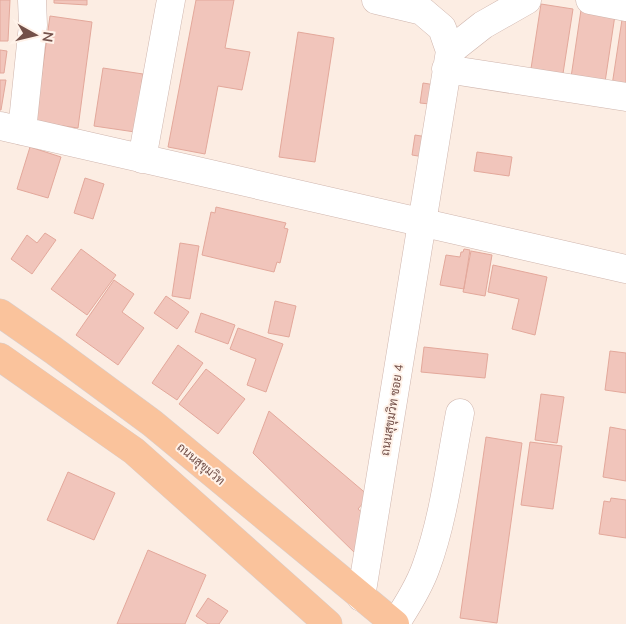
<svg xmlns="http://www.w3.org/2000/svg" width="626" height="624" viewBox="0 0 626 624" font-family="'Nunito Sans',Sarabun,sans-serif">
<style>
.building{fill:#f1c5bb;stroke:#e3a89b}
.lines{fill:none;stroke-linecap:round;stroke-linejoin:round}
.minor-casing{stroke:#cfb5ad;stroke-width:29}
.major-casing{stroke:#d8cecc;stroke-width:29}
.minor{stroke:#fff;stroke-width:28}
.major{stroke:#fac39c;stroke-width:28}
.labels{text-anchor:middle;stroke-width:4;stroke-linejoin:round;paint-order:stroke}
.street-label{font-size:12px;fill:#735049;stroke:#fff2e9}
</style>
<rect width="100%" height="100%" fill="#fcede3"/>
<path class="building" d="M0,0h10l-2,41h-8z
M54,0h33v5l-33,-2z
M196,0h38l-9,48 25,4 -8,38 -24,-4 -13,68 -37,-7z
M541,4l32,5 -11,71 -32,-5z
M581,10l34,5 -11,74 -34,-5z
M623,13l3,1v80l-15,-2z
M50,16l42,6 -14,106 -43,-6z
M298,32l36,6 -19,124 -36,-5z
M0,50l7,1 -3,22h-4z
M103,68l40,6 -8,58 -41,-6z
M0,80h6l-5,30h-1z
M423,83l19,3 -3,19 -19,-2z
M415,135l18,3 -3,20 -18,-3z
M30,147l31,10 -13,41 -31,-9z
M477,152l35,5 -3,19 -35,-5z
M85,178l19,6 -11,35 -19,-6z
M216,207l70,16 -2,5 4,1 -8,34 -3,-1 -3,10 -72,-17 9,-43 4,1z
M45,233l11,7 -24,34 -21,-15 16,-24 10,8z
M180,243l19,3 -9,53 -18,-3z
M81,249l35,26 -29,40 -36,-26z
M464,249l6,1 -6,39 -24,-4 6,-30 14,2 1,-5h2z
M471,251l21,4 -7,41 -22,-4z
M493,265l54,12 -12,58 -23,-6 7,-30 -31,-7z
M114,280l20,14 -12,18 22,16 -26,37 -42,-30z
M166,296l23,16 -12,17 -23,-16z
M275,301l21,5 -7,31 -21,-4z
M201,313l34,12 -7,19 -33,-12z
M238,328l45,16 -17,48 -19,-7 9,-26 -26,-10z
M178,345l25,18 -26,37 -25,-17z
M424,347l64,7 -3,24 -64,-6z
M610,351l16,2v40l-21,-3z
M206,369l39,30 -27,35 -39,-30z
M541,394l23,3 -7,46 -22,-3z
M269,411l100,85 -11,13 7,6 -6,8 9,7 -9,27 -106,-104z
M610,427l16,3v51l-23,-4z
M486,437l36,6 -25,180 -37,-5z
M530,442l32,4 -9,63 -32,-4z
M68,472l47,21 -21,47 -47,-20z
M611,498l15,2v38l-27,-4 5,-33 6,1z
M148,550l58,25 -21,49h-68z
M208,598l20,13 -9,13h-11l-12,-8z"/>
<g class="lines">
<g class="minor-casing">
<path id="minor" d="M590,0l36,7
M450,51l33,-26 44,-25
M446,69l180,28
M0,126l626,143
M22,131l11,-106 -1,-25
M142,159l29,-159
M361,597l89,-546 -8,-23 -20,-17 -46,-11
M395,624c12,-18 24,-37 31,-57 18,-49 24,-103 34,-154"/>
</g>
<g class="major-casing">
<path id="major" d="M0,313l53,37 99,73 243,201
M0,357l134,94 194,173"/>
</g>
<use href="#minor" class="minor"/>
<use href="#major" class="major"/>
</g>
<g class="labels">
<g class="street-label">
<text transform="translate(392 410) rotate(-81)" y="4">ถนนสุขุมวิท ซอย 4</text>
<text transform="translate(201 464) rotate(40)" y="4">ถนนสุขุมวิท</text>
</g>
</g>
<g transform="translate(35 35) rotate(98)" stroke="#fff2e9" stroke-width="4" paint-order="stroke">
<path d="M0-4L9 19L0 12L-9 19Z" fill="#735049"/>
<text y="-8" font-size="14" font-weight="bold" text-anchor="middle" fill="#735049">N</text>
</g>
</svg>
